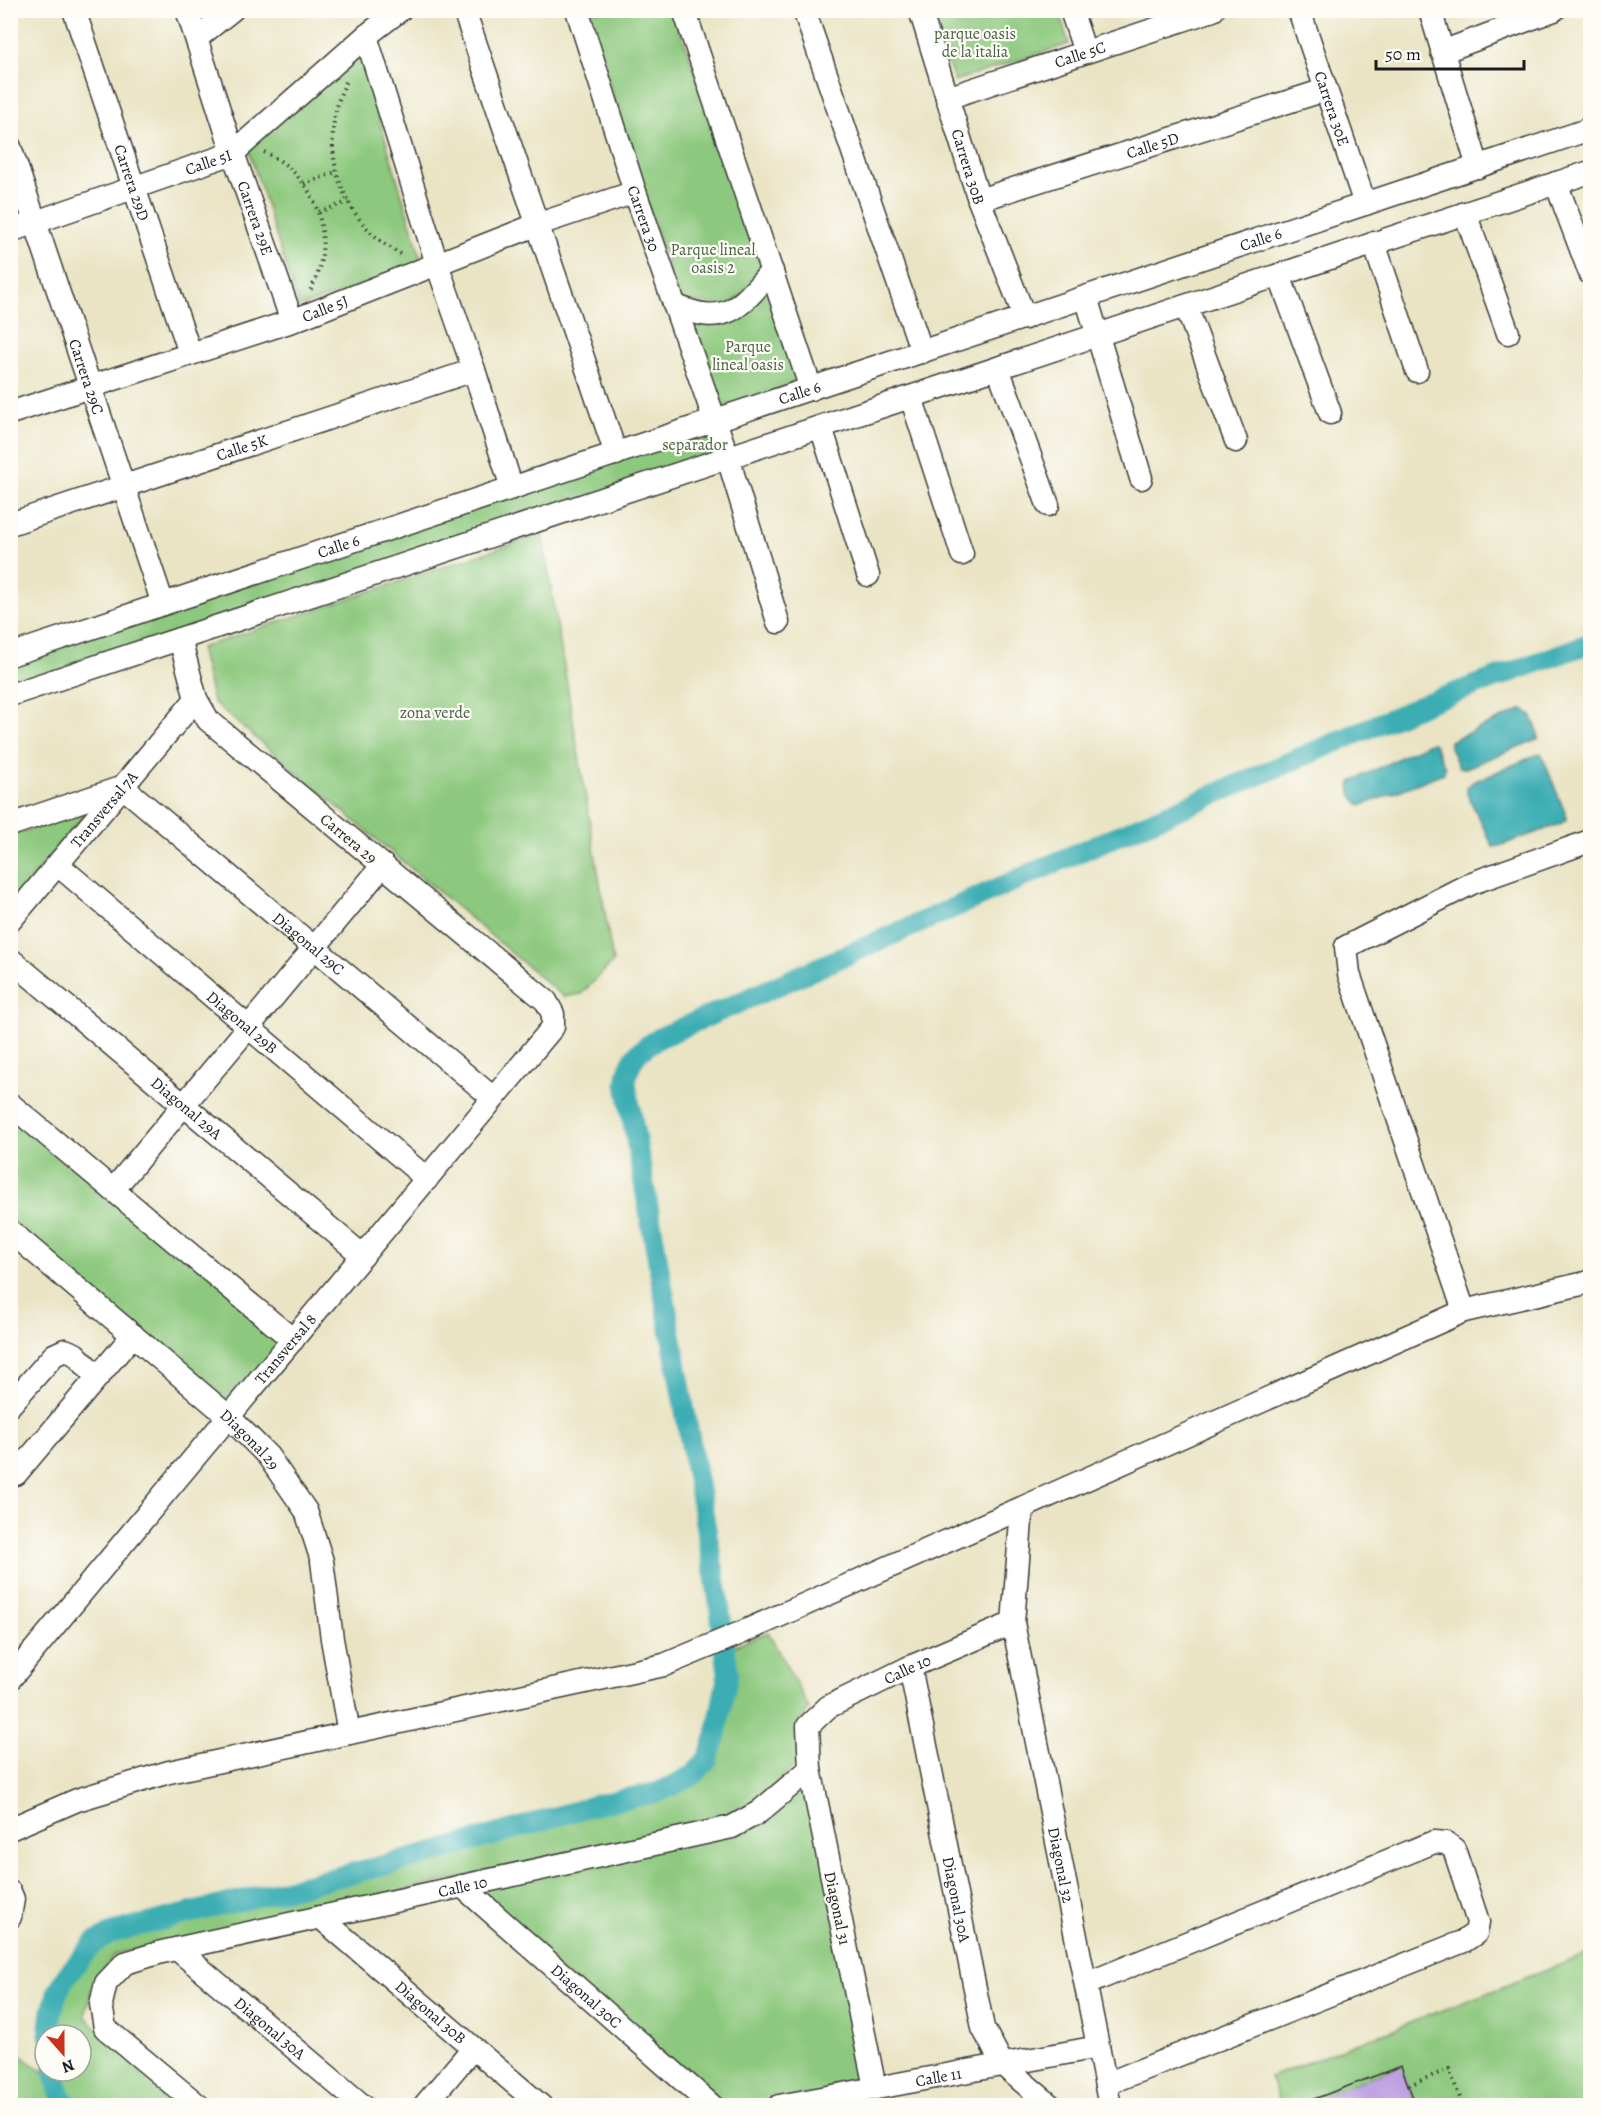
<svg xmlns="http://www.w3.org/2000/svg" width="1601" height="2116" viewBox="0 0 1601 2116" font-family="Alegreya,serif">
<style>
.green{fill:#8cc87d;stroke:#54724c;stroke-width:1.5}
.water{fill:#3badb3;stroke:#2c6468;stroke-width:1.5}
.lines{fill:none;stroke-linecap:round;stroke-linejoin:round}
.canal{stroke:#3badb3;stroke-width:21}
.building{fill:#c09fe2}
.minor-casing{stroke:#3b3a35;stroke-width:25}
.path{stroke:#3b3a35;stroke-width:4;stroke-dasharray:1.5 4.5;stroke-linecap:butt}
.minor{stroke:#fff;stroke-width:22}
.labels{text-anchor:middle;stroke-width:4.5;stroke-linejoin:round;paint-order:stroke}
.park-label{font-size:16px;fill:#496143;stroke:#fdfcf7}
.street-label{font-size:16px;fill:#1c1c1c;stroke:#fdfcf7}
</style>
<rect width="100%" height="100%" fill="#fdfcf7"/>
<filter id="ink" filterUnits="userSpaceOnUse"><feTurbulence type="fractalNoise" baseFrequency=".0167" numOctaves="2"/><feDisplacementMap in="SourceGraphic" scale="12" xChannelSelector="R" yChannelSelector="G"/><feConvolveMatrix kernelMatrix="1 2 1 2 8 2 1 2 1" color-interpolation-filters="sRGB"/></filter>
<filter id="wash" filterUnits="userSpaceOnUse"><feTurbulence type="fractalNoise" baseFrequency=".008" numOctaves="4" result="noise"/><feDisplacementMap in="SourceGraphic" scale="24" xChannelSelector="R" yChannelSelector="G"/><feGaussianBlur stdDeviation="1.35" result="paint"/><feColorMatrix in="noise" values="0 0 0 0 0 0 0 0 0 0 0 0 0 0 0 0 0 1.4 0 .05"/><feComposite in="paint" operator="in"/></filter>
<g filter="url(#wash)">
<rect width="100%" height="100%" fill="#eae4c5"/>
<path class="green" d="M586,11h87l94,257 -38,38 -51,-6z
M932,11h127l10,33 -115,37z
M360,55l63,210 -124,42 -51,-159z
M771,278l35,107 -91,24 -34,-97 22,9z
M713,413l15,45 -717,237 -1,-40z
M542,534l71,428 -32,32 -17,3 -351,-295 -13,-54z
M88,810l-77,93v-67z
M10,1109l283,231 -64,77 -218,-186z
M768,1632l41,76 -4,6 -5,46 -34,34 -45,27 -606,133 -22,30 -8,32 18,18 85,71h-119l-8,-10 -4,-12 3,13 7,9h-53l-3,-21 -1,-28 10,-2 36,29 -3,-12h28v-36h-31l3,-24 5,-18 9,-18 27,-32 23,-11 308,-73 174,-54 59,-12 17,-6 20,-11 17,-16 8,-20 13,-65 -3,-27z
M810,1769l65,319 -18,4 16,13h-161l-250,-219 270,-59z
M1590,1953v152h-174l-16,-39 -101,39h-18l-11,-28z"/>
<path class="water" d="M1523,709c9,4 16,20 15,30l-72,29h-7l-9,-21v-6z
M1431,742l3,2 11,23 -1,6 -78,31 -5,1c-8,-5 -14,-16 -9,-24z
M1541,753l25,62v5l-6,4 -61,22 -6,1 -26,-53v-7l6,-5z"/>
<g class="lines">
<path class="canal" d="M49,2035l3,-24 5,-18 10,-18 27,-32 23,-12 309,-76 173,-51 60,-12 35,-17 14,-17 8,-23 12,-62 -10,-78 -92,-511c3,-26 12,-33 33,-46l439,-194 332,-142 160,-59
M53,2071l8,25 7,10"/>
</g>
<g id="blocks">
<path class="building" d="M1401,2066l15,40h-114l-1,-2z"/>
</g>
</g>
<g filter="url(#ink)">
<use href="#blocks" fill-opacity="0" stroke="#3b3a35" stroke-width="1.5"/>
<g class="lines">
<g class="minor-casing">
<g id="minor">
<path id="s1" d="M74,10l116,343"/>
<path id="s2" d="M187,10l46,143 59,168"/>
<path d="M464,10l152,444"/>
<path id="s3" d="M577,10l58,182 93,266 50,164"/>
<path d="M684,10l127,379"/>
<path d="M804,10l118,342"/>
<path id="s4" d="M920,10l59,190 46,118"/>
<path d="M1071,10l14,42"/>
<path id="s5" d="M1299,10l66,194"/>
<path d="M1430,10l48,157"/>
<path d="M366,36l71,228 37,106 38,118"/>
<path d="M197,38l35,-28"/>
<path d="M1442,52l112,-42"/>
<path id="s6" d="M947,98l266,-88"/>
<path id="s7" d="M10,147l153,457"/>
<path d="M1556,183l34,90"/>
<path id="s8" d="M979,200l346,-110"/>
<path d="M1465,213l43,120"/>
<path id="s9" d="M10,231l223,-78 133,-117 34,-26"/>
<path d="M1374,243l43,128"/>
<path d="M1279,275l51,138"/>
<path d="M1086,297l55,181"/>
<path d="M674,305c53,23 64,3 98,-34"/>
<path d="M1186,306l50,135"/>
<path d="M998,368l50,137"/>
<path d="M911,397l51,157"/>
<path id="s10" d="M10,413l282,-92 244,-96 99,-33"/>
<path d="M821,427l47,148"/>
<path id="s11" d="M10,524l464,-154"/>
<path id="s12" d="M10,655l1580,-526"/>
<path d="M10,695l1580,-523"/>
<path id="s13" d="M10,825l113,-38 370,311"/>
<path id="s14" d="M58,865l369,314"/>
<path id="s15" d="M10,921l186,-222"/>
<path id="s16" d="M10,959l353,297"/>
<path d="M10,1104l283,236"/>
<path d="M113,1190l270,-325"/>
<path id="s17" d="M10,1231l219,186 39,39 38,55 16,50 10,78 17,94"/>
<path d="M1464,1311l-115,-337 -3,-27 126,-64 118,-42"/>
<path d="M10,1405l44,-50 11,-5 10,4 22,23"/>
<path d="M16,1474l117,-139"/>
<path id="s18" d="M1022,1508l-9,115 97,483"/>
<path id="s19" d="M910,1667l73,361 20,37 48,41"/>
<path id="s20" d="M10,1679l543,-652v-13l-7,-13 -338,-281 -12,-21 -16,-60"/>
<path d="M10,1829l67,-29 92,-28 495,-107 79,-33 721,-321 126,-29"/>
<path id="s21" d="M462,1886l250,220"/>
<path d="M10,1892l3,7 -3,18"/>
<path id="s22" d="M320,1917l221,189"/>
<path id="s23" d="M177,1949l186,157"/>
<path d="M1086,1984l348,-142 12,1 8,6 24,73 -2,11 -12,8 -358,143"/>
<path id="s24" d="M875,2088l-65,-319 -2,-43 20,-19 82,-40 103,-44"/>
<path id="s25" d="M199,2106l-94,-78 -4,-24 5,-21 19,-20 37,-11 570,-125 27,-15 51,-43"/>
<path d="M424,2106l49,-58"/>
<path id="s26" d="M779,2106l319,-59"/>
</g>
</g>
<path class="path" d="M346,82c-31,63 -6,142 57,173
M264,152c54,24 74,88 46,139
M304,184l32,-12
M319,212l29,-10
M1409,2085l40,-16 14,37
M1578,2106l12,-5"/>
<use href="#minor" class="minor"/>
</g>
</g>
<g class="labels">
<g class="park-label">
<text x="975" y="39">parque oasis<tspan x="975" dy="18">de la italia</tspan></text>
<text x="713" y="255">Parque lineal<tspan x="713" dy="18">oasis 2</tspan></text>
<text x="748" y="352">Parque<tspan x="748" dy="18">lineal oasis</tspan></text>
<text x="695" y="450">separador</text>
<text x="435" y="718">zona verde</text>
</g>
<g class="street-label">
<text dy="6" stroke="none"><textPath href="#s6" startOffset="140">Calle 5C</textPath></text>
<text dy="6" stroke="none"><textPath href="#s5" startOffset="104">Carrera 30E</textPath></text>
<text dy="6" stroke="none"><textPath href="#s8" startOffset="182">Calle 5D</textPath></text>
<text dy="6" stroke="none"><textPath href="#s9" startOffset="210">Calle 5I</textPath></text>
<text dy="6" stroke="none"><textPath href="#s4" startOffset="164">Carrera 30B</textPath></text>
<text dy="6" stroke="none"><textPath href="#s1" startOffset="182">Carrera 29D</textPath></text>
<text dy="6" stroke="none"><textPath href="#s2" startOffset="219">Carrera 29E</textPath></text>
<text dy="6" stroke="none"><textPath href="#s3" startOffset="219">Carrera 30</textPath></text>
<text dy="6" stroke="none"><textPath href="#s12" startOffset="1318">Calle 6</textPath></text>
<text dy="6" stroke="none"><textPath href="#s10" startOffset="332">Calle 5J</textPath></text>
<text dy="6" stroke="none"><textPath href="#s7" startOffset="242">Carrera 29C</textPath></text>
<text dy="6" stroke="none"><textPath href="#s12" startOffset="832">Calle 6</textPath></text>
<text dy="6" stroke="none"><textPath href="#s11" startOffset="244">Calle 5K</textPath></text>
<text dy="6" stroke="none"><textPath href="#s12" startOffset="346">Calle 6</textPath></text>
<text dy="6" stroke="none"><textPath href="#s15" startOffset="146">Transversal 7A</textPath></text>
<text transform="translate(349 838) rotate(40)" y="6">Carrera 29</text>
<text dy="6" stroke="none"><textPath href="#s13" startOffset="362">Diagonal 29C</textPath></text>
<text dy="6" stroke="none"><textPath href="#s14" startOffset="242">Diagonal 29B</textPath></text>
<text dy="6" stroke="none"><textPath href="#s16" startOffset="231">Diagonal 29A</textPath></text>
<text dy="6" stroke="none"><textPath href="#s20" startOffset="430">Transversal 8</textPath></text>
<text dy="6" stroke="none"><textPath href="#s17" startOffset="318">Diagonal 29</textPath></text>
<text dy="6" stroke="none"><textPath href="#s24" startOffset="484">Calle 10</textPath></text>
<text dy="6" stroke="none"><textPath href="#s18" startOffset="362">Diagonal 32</textPath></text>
<text dy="6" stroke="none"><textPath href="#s25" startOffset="542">Calle 10</textPath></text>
<text dy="6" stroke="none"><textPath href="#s19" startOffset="237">Diagonal 30A</textPath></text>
<text transform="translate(838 1908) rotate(78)" y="6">Diagonal 31</text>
<text dy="6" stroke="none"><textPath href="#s21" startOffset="166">Diagonal 30C</textPath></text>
<text dy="6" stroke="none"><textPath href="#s22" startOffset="146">Diagonal 30B</textPath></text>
<text dy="6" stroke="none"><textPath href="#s23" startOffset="122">Diagonal 30A</textPath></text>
<text dy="6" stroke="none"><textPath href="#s26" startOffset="162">Calle 11</textPath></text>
</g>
</g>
<rect width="1601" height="2116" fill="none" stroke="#fdfcf7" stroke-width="36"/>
<g transform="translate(63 2053) rotate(159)"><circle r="28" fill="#fdfcf7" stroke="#a3a29f" stroke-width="1.5"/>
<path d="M0-4.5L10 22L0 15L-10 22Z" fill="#c8321e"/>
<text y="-9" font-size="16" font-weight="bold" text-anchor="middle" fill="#1c1c1c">N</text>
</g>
<path d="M1376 60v9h148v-9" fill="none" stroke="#1c1c1c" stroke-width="3"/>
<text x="1385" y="60" font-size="18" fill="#1c1c1c" stroke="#fdfcf7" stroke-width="4.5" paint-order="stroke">50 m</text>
</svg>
